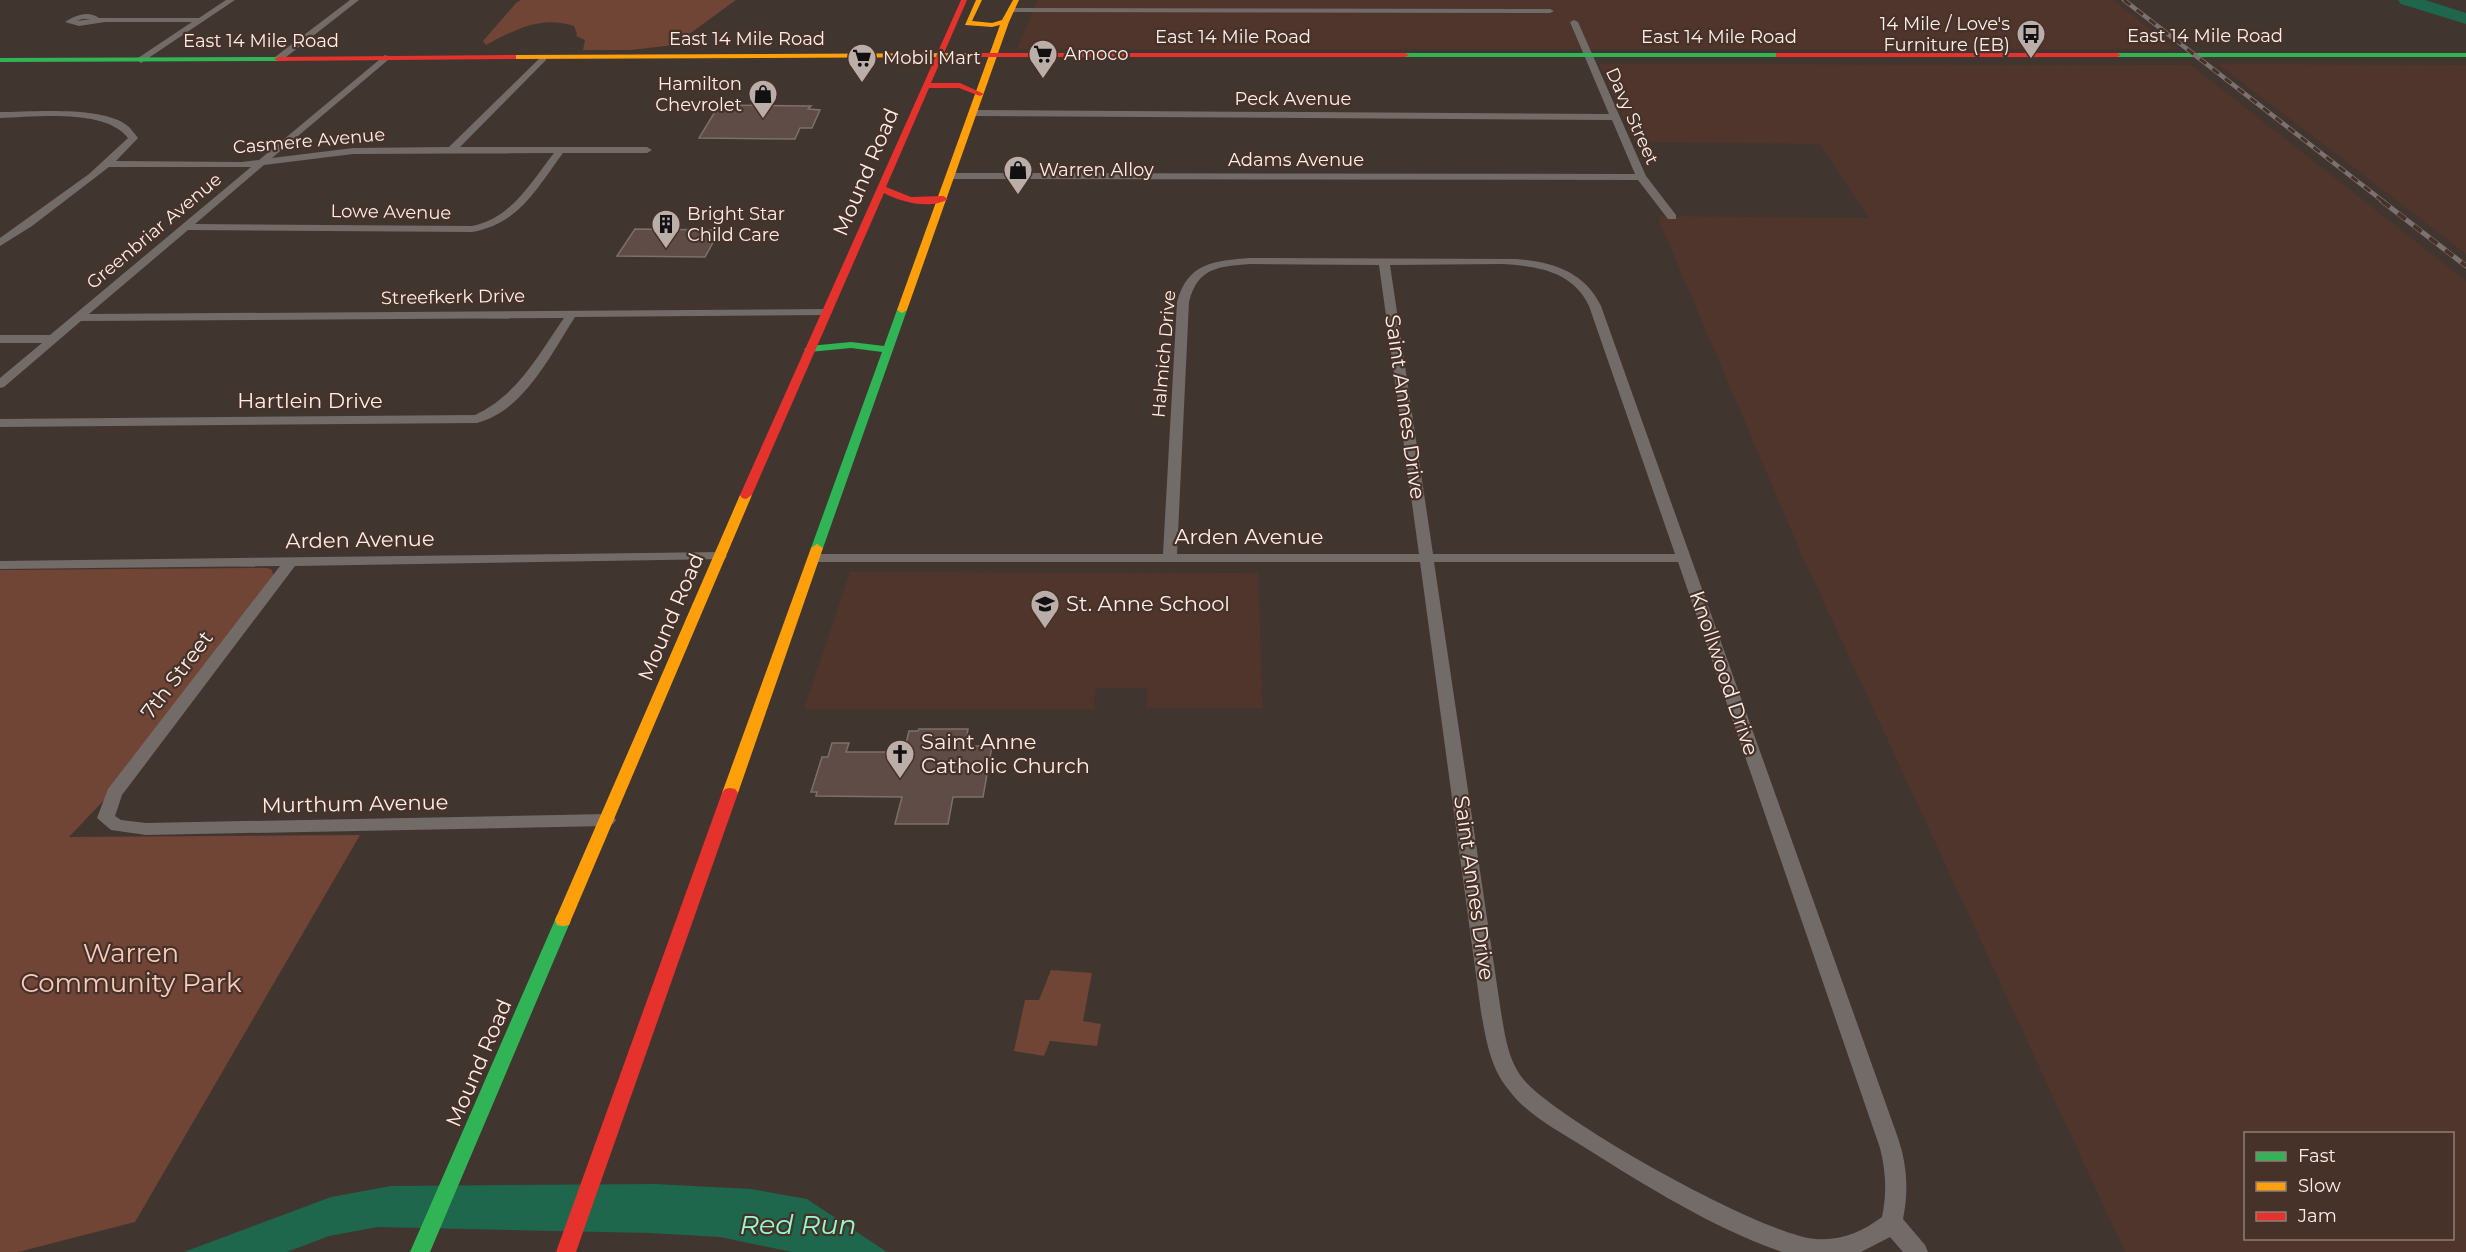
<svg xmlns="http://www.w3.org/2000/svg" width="2466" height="1252" viewBox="0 0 2466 1252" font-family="Montserrat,sans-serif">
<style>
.built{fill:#4f352c;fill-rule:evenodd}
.green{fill:#704535}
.water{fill:#1e664c}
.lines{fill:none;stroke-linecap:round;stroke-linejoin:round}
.river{fill:#1e664c;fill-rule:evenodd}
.building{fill:#604c46;stroke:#7b706c;stroke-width:1.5}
.street{fill:#736b67;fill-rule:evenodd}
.fast{fill:#30b455;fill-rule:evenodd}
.slow{fill:#ff9f0a;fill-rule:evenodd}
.jam{fill:#e5322d;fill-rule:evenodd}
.rail-far1-casing{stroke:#7c716e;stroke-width:4.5}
.rail-casing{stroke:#7c716e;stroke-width:5}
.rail-far1{stroke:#47322a;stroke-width:3;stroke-dasharray:8;stroke-linecap:butt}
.rail{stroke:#47322a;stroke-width:4;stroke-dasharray:10;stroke-linecap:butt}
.labels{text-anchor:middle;stroke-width:4.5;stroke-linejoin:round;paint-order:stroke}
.far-poi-label{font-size:18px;fill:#fdeee9;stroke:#47322a;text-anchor:start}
.far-street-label{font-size:18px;fill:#fdeee9;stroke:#47322a}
.street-label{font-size:21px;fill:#fdeee9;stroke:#47322a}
.poi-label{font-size:21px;fill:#fdeee9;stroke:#47322a;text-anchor:start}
.near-park-label{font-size:26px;fill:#f8cbbb;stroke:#47322a}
.near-water-label{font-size:27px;font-style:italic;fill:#96fad0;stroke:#47322a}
</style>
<rect width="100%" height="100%" fill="#413530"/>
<path class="built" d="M1037,0h1076l62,49h-1158z
M1599,64l592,1 275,216v971h-341l-325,-701 -143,-335 212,2 -49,-74 -185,-2zM2246,1134h206v104h-206z
M2218,64l248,1v189l-109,-84z
M850,572l408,1 5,135h-116v-20h-51l-2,21h-290z"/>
<path class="green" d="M521,0h215l-62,45 -44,5h-47l2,-10 -9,-4 1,-2 -3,-8c-34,-11 -59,4 -88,19l-3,-4 33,-38z
M267,568l5,2 2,9 -169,220 -36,38 291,-2 -225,387 -117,30h-18v-682z
M1051,970l41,3 -9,48 18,3 -4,22 -47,-5 -6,15 -30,-5 11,-51h14z"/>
<path class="water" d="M655,1184l96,5 56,10 80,53h-95l-72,-15 -71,-4 -272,-6 -48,9 -42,16h-103l147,-55 60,-11z"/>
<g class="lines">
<path class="river" d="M2398,0h27l41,13v11l-65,-20z"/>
</g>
<path class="building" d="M719,105l92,1 -3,3 12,1 -8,18h-12l-5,11 -96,-1z
M635,229l85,1 -15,27 -88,-1z
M919,729h49l-3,17h27l-9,51h-30l-5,27h-53l7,-27 -86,-1 1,-4h-6l11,-35h6l4,-14h17l-3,9h58l5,-21h9z"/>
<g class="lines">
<path class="street" d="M226,0h9l-94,63 -4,-3 1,-2 54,-36h-87l-26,4 -14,-4c10,-7 24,-12 34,-4h100zM82,19h9l-14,2z
M350,0h9l-78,61h-6v-4z
M1011,8l539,1 4,2 -4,2 -542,-1v-4z
M1574,20l4,2 68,154 30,39v4h-8l-30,-39 -687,-1 -5,-3 5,-3 684,1 -23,-54 -639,-4 -5,-3 5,-3 636,4 -39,-92z
M385,55l3,1v4l-116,98 81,-10 96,-1 94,-92 3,1v4l-86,87h187l5,3 -5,3h-84c-26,35 -44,71 -91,79l-284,-2 -99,84 738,-5 6,3 -6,3 -252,2c-24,37 -51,94 -98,106l-477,4v-8l475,-4c42,-19 64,-61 89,-97l-483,3 -77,66 -4,1v-10l42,-35h-42v-8h50l201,-168h-142l-77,59 -32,20v-8l89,-64 39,-36c-23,-30 -93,-21 -128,-20v-6c31,0 106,-7 129,15 3,3 6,7 9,11l-22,23 126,1 17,-2zM554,153c-23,29 -43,66 -82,73l-277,-2 69,-59 89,-11z
M1250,258l266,1c36,3 68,12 85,47l296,829c10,29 12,54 6,84l22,26 3,7h-25l-13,-15 -29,15h-79c-69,-24 -136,-66 -198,-105 -27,-17 -57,-32 -76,-58 -18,-22 -22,-50 -27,-77l-61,-450h-605l-7,-4 7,-4h348l14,-252c11,-40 37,-41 73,-44zM1250,264l129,1 40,289h-242l12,-252c9,-35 29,-35 61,-38zM1502,264c35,2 71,7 87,42l86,248h-242l-43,-289zM1434,562h244l202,586c6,24 7,45 2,69 -20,15 -41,24 -67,22 -54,-5 -255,-117 -291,-159 -16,-19 -19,-45 -23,-68z
M720,552l7,4 -2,3 -430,7 -173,229 -7,21 6,4 25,3 461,-9 6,2 3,4 -3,4 -6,2 -461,9 -35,-5 -14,-12 11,-29 172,-223 -280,3v-8z"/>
<path class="fast" d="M1402,53h377l4,2 -4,2h-377z
M2114,53h352v4h-352z
M281,57v4h-3l-278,1v-4z
M902,307l5,3 -84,238 -2,3h-8l-2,-3 71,-196 -31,-4 -42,4 -5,-3 5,-3 42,-4 33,4 13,-36z
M563,914l6,1 2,5 -141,332h-20l145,-332 2,-5z"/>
<path class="slow" d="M976,0h6l-10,21 20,2 10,-3 11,-20h6l-10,22 -102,288 -5,3 -5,-3 103,-285 -8,2 -27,-2z
M969,53h3v4l-459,2 -4,-2 4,-2z
M746,491l6,4 -181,425 -2,5 -6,1 -6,-1 -2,-5 185,-425z
M817,544l6,4 -85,245 -3,4h-10l-3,-4 89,-245z"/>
<path class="jam" d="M961,0h6l-36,83h29l24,11 -4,2 -21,-8h-30l-43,99 25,10 32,-1 5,3c-17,11 -48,3 -64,-6l-132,302 -6,4 -4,-1 -2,-3z
M966,53h439l4,2 -4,2h-439z
M1776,53h341l4,2 -4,2h-341z
M513,55h3v4l-238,2 -4,-2 4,-2z
M730,788l5,1 3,4 -162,459h-20l166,-459 3,-4z"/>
<g class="rail-far1-casing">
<path id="rail-far1" d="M2124,0l260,202"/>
</g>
<g class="rail-casing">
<path id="rail" d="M2382,201l84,65"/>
</g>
<use href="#rail-far1" class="rail-far1"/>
<use href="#rail" class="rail"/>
</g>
<defs>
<g id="bus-pin" transform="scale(1.5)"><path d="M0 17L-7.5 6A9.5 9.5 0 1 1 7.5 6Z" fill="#bbada8" stroke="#47322a"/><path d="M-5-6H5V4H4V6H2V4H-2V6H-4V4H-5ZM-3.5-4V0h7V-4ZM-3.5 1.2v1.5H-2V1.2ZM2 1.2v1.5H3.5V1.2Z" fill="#111"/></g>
<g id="supermarket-pin" transform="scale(1.5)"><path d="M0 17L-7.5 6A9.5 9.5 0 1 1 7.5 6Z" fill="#bbada8" stroke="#47322a"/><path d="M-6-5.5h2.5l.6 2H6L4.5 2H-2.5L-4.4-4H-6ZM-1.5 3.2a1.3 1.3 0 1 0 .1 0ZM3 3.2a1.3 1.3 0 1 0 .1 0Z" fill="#111"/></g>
<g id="shop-pin" transform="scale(1.5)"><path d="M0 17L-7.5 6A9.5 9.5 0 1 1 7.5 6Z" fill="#bbada8" stroke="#47322a"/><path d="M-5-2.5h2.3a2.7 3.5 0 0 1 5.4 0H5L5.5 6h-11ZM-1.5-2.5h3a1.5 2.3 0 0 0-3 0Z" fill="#111"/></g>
<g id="building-pin" transform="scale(1.5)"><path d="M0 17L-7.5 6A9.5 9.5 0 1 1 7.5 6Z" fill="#bbada8" stroke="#47322a"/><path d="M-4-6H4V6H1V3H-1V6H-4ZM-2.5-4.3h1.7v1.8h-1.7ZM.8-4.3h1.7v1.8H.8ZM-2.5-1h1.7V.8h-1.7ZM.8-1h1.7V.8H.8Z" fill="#111"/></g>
<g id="school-pin" transform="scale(1.5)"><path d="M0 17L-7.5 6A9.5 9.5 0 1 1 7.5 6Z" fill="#bbada8" stroke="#47322a"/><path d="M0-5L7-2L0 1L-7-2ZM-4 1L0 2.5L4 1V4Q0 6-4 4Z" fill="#111"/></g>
<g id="church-pin" transform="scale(1.5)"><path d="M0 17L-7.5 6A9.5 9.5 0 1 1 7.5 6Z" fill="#bbada8" stroke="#47322a"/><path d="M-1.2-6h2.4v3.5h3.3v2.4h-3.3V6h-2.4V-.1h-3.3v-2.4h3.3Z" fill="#111"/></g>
</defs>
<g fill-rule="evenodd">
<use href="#bus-pin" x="2031" y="34"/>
<use href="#supermarket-pin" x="1043" y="54"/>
<use href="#supermarket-pin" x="862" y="58"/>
<use href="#shop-pin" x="763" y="94"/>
<use href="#shop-pin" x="1018" y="170"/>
<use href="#building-pin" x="666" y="224"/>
<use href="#school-pin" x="1045" y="604"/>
<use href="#church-pin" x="900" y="754"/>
</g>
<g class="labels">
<g class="far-poi-label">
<text x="2010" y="30" text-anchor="end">14 Mile / Love's<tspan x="2010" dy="21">Furniture (EB)</tspan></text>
<text x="1064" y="60">Amoco</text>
<text x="883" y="64">Mobil Mart</text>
<text x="742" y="90" text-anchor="end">Hamilton<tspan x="742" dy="21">Chevrolet</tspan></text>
<text x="1039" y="176">Warren Alloy</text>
<text x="687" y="220">Bright Star<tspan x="687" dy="21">Child Care</tspan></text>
</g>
<g class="far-street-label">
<text x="2205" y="42">East 14 Mile Road</text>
<text x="1233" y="43">East 14 Mile Road</text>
<text x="1719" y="43">East 14 Mile Road</text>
<text x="747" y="45">East 14 Mile Road</text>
<text x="261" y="47">East 14 Mile Road</text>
<text x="1293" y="105">Peck Avenue</text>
<text transform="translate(1632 116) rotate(66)" y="6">Davy Street</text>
<text transform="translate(309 141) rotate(-5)" y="6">Casmere Avenue</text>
<text x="1296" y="166">Adams Avenue</text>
<text transform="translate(391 212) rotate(1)" y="6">Lowe Avenue</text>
<text transform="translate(154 231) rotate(-40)" y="6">Greenbriar Avenue</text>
<text transform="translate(453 297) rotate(-1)" y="6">Streefkerk Drive</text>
<text transform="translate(1164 354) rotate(-85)" y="6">Halmich Drive</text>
</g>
<g class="street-label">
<text transform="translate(866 172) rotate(-67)" y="7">Mound Road</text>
<text x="310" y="408">Hartlein Drive</text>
<text transform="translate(1405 407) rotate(82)" y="7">Saint Annes Drive</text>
<text x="1249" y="544">Arden Avenue</text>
<text transform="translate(360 540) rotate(-1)" y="7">Arden Avenue</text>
<text transform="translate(671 617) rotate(-67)" y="7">Mound Road</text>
<text transform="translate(1724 673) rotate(71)" y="7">Knollwood Drive</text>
<text transform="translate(177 675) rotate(-53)" y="7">7th Street</text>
<text transform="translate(355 804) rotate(-1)" y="7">Murthum Avenue</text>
<text transform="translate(1474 888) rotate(82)" y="7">Saint Annes Drive</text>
<text transform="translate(479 1063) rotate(-67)" y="7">Mound Road</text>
</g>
<g class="poi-label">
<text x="1066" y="611">St. Anne School</text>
<text x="921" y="749">Saint Anne<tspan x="921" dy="24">Catholic Church</tspan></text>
</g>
<g class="near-park-label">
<text x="131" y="962">Warren<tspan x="131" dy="30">Community Park</tspan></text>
</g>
<g class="near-water-label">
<text x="798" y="1234">Red Run</text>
</g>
</g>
<rect x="2244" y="1132" width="210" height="108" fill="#47322a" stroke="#907d76" stroke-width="1.5"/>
<rect x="2256" y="1152" width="30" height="9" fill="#30b455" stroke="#907d76" stroke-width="1.5"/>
<text x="2298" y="1162" font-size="18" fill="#fdeee9">Fast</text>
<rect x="2256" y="1182" width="30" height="9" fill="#ff9f0a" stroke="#907d76" stroke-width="1.5"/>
<text x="2298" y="1192" font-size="18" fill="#fdeee9">Slow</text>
<rect x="2256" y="1212" width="30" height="9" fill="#e5322d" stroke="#907d76" stroke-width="1.5"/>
<text x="2298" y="1222" font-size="18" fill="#fdeee9">Jam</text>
</svg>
